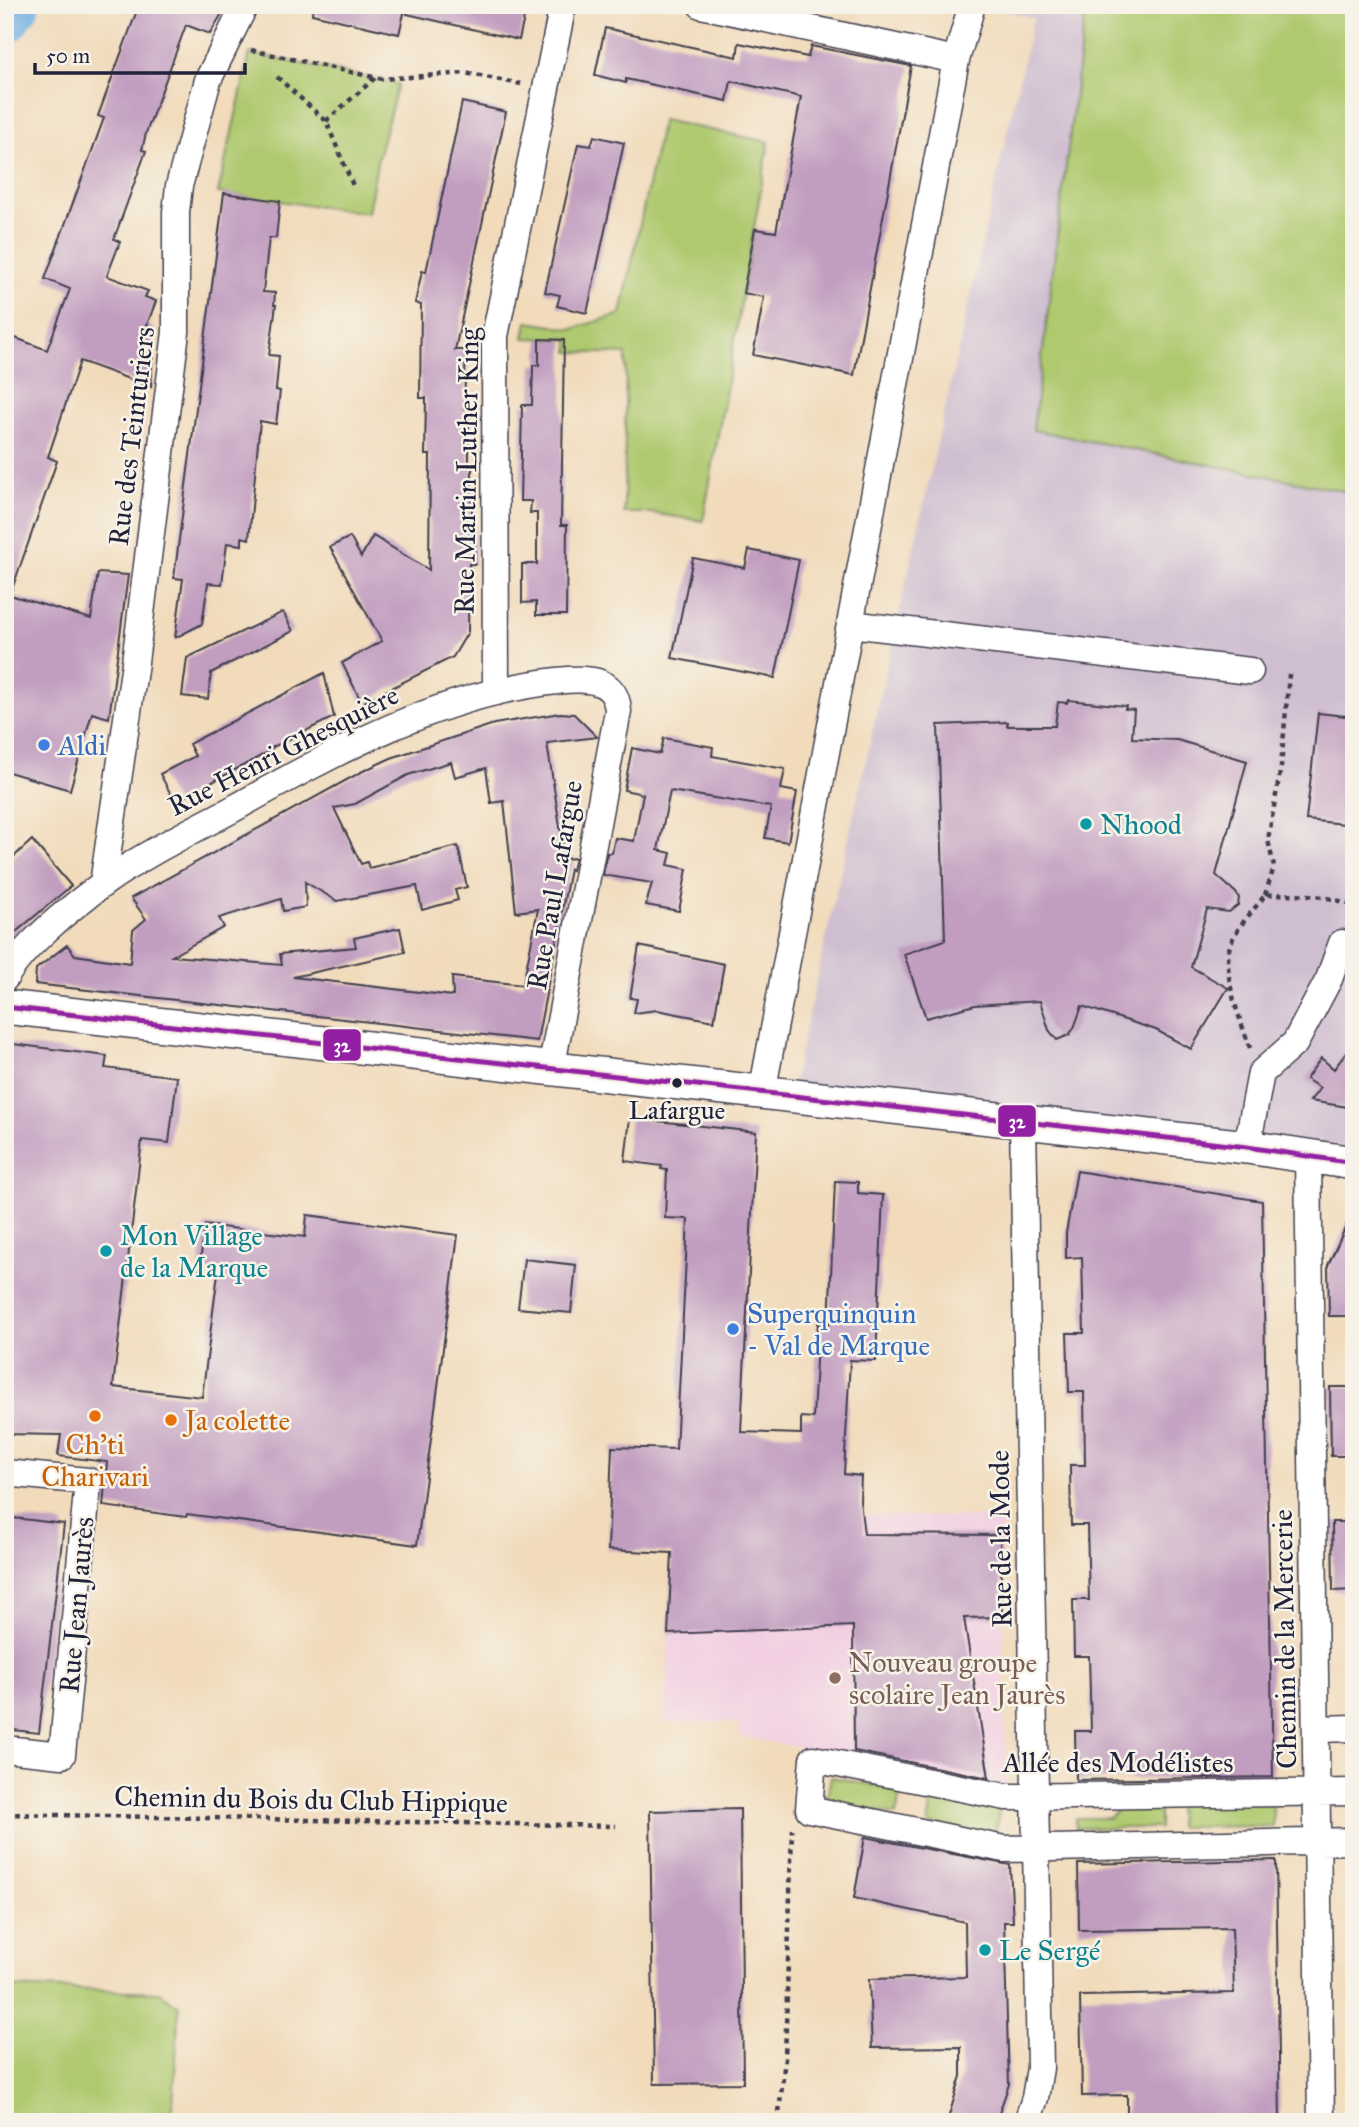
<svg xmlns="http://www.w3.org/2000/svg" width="1359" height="2127" viewBox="0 0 1359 2127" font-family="'IM FELL Great Primer',serif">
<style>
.built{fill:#f2cfe2}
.industrial{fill:#cfbdd0}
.green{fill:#afc96e;stroke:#687654;stroke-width:2}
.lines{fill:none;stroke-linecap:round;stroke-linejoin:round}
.river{stroke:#6faee2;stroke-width:51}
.building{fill:#c19ec0;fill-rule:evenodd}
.minor-casing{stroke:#413e4e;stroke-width:29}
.major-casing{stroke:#413e4e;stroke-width:36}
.path{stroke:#413e4e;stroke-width:4.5;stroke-dasharray:5 5;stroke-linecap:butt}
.minor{stroke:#fff;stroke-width:26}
.major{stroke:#fff;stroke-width:33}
.bus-1-casing{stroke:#f7f3e8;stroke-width:10}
.bus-1{stroke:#9320a3;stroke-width:5}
.shop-dot{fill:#3f7fe0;stroke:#f7f3e8;stroke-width:2.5}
.culture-dot{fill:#0f9aa8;stroke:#f7f3e8;stroke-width:2.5}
.bus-dot{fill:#22223b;stroke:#f7f3e8;stroke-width:2.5}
.food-dot{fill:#e8710a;stroke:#f7f3e8;stroke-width:2.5}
.education-dot{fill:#8d6e63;stroke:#f7f3e8;stroke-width:2.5}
.labels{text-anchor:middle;stroke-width:5;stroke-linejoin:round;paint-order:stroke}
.bus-label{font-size:26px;fill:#22223b;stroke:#f7f3e8}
.street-label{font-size:28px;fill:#22223b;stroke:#f7f3e8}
.shop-label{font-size:28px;fill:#366cbe;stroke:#f7f3e8;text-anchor:start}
.culture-label{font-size:28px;fill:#0d838f;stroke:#f7f3e8;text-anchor:start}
.food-label{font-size:28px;fill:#c56008;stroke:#f7f3e8;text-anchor:start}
.education-label{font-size:28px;fill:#785e54;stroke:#f7f3e8;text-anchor:start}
.line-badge{stroke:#f7f3e8;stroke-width:2.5}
.badge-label{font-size:19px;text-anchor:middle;font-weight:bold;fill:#fff}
</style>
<rect width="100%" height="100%" fill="#f7f3e8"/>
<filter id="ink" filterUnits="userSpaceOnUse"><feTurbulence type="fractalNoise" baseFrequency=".0143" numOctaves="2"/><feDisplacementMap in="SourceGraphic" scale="14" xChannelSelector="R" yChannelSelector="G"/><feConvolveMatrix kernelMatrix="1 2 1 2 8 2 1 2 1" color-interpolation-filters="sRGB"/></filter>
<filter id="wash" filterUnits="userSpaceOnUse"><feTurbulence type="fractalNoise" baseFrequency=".00686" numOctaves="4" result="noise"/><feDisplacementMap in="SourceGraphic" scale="28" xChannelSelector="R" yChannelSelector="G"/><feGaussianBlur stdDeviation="1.57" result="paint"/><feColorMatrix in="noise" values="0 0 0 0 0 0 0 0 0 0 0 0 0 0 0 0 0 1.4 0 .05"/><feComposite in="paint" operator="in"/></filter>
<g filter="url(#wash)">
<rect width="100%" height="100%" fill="#f1dbbb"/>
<path class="built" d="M674,1514l327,3 5,271 -267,-52 -1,-14 -73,1z"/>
<path class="industrial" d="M983,5h371v1144l-564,-52 243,-1079z"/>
<path class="green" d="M1086,5h268v488l-321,-63z
M250,53l148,31 -20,73 -10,56 -150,-20z
M662,120l107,22 -66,379 -52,-8h-27l2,-159 -57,-2v-13l-45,-1 3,-16 45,7 49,-15z
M831,1777l70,13 -5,25 -70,-13z
M933,1795l67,11 -5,29 -67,-11z
M1177,1801h96v25l-95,1z
M1159,1804v24h-83v-10h33l12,-12z
M5,1987l155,5 19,14 -7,116h-167z"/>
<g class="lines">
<path class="river" d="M5,18l3,-7 6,-6"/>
</g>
<g id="blocks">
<path class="building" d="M139,5h88l-17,29 -24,-9 -40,108 -4,17 4,1 -32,88 6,3 -13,34 41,15 -3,6 11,4 -9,24 7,3 -3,59 -71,-26 -32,96 9,4 -47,134 81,24 7,-46 30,2 -19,143 -17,-5 -22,77 -65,-19v-437l42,16 23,-61 -25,-10 59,-161 -6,-2z
M313,5h93l-7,29 -87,-20z
M408,5h119l-8,35 -112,-26z
M605,28l132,29 2,-14 69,14 3,-11 100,20 -57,309 -101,-20 11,-58 -21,-4 12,-64 21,3 25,-135 -70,-16 -4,20 -101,-22v4l-31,-8z
M462,102l44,10 -51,238h11l-2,58h5v58h3v60h3v38h-6l-1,68 -15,25 -91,46 -20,-40 40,-22 -52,-94 20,-10 11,20 12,-21 56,34 1,-115h-5l1,-57h-6l1,-93 -6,-2 7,-32 4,1z
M594,136l30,7 -37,170 -30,-7 3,-11 -15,-3 33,-148 13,2z
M224,193l56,8 -4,37h-7l-6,54 12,1 -1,12h2l-7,50 10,1 -3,34 4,1 -4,33 -16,-3 -11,118 -7,-2v8l-15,-2 -5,41 -14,-1 -6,41 -27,14 8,-59 -9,-1z
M539,339l25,1 -3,185h6l-1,90h-30v-13l-14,1v-39h15v-51h-7l1,-12h-11l2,-96h10l1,-40h6z
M749,550l50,10 -24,118 -103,-20 21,-100 52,10z
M283,612l10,19 -82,42 -3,26 -26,-3 5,-38z
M324,673l10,44 -63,31 1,2 -97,52 -15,-28 35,-18 -6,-12z
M1068,700l58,6 -1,3 9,1 -2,28 45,2 70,21 -31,114 20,18 3,5 -1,7 -9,7 -22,-3 -16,58 37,21 -37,61 -35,-19 -74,-24 -8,22 -5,7 -12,5 -8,-10 -9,-29 -65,4 -49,13 -22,-64 41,-14 -7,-215 70,-3 -1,4h48l3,-24 9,1z
M560,713l14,1 23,23 -50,6 18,116 10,-1 -3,12 -2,-1 -33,172 -502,-57 1,-15 31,-24 8,10 55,8 3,-33 13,-11 -15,-21 232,-127 28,-13 103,-34zM451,762l4,15 31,-9 5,35 13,-2 12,111 22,-3 -15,76 -71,-8 1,19 -160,-19 112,-25 -5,-24 -46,10 2,9 -76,7 2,11 -110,-9 52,-29 -5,-9 62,-19 2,12 23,-4 -1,-25 32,19 80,-15 5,24 36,-10 -3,-10 12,-3 -9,-41 -89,22 -2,-6 -6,2 -27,-56 21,-4 53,-29z
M1318,713l36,4v108l-48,-5z
M664,738l49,9 -1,9 73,13 -4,20 16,3 -9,50 -23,-4 6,-31 -101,-16 -12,59 13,3 -3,12 19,4 -8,42 -33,-6 6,-22 -49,-8 4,-22h5l3,-15 19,3 9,-47 -19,-4 8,-42 28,6z
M32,840l39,46 -66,55v-76z
M639,946l85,18 -10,57 -57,-11 -23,3 3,-14 -7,-1z
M1354,1042v66l-44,-7 10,-13 -14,-9 15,-21 13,11z
M5,1043l102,13 -2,12 72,9 -8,66 -27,-3 -29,247 89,10 16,-124 -19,-3 6,-45 100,12 2,-22 151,20 -41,310 -230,-31 -1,3 -83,-11 4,-44 -49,-6 3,-21 -56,-1z
M630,1118l126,14 -15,300 60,2v-17l12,1 5,-95 11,1 6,-143 23,1v11l25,2 -7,166 -26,-1 -6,114 17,2 -1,25 4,33 136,1 2,82 -38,1 25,160 -135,-27 -1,-125 -185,8 4,-81 -64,-3 4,-103 64,2 12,-230 -23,-1 2,-48 -6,-1 1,-3 -37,-5z
M1077,1171l185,30 11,576 -197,3 -1,-49h16l-2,-75h-15l-1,-56h16l-2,-75h-16l-1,-60h15l-1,-73h-15l-2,-59h17l-2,-76 -16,1v-25z
M1354,1209v107h-25l-1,-51z
M524,1259l52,6 -5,48 -53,-5z
M1330,1387h24v69h-23z
M5,1517l59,7 -25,209 -34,-4z
M1332,1522h22v68l-21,1z
M740,1809l3,274 -89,1 -4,-273z
M865,1837l145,28 3,57h-9l5,162 -13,38h-49l14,-46v-29l-89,1 -3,-69 97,-2 -1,-55 -111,-24z
M1276,1860l4,262h-153v-27l-45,1 -2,-100 154,-3 -2,-65 -153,2 -1,-66z"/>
</g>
</g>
<g filter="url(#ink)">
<use href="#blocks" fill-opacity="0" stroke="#413e4e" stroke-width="2"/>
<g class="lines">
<g class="minor-casing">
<path id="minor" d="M701,5l255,55
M850,624l400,47
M496,692l-1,-356 68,-331
M103,884l31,-214 42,-338v-120l3,-26 29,-106 37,-75
M5,978c17,-32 69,-73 99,-95 40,-29 86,-51 129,-74 102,-57 205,-115 324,-128 26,-3 59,-5 61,30l-67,359
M762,1093l194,-1033 16,-55
M1023,1122l17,946 -5,30 -8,24
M1247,1147l14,-74 34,-30 34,-64 13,-36 12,2
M1308,1156l13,966
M5,1473l83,8 -26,274 -57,-6
M1317,1729l37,-1
M1354,1792l-348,5 -193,-38 -4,50 195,40 350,-8"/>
</g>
<g class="major-casing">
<path id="major" d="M5,1007l1242,140 107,16"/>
</g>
<path class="path" d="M251,50l131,29 83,-6 56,11
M277,77l49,44 28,67
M326,121l49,-43
M1265,895l9,-28 -6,-27 13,-73 8,-93
M1250,1048c-10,-30 -26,-66 -21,-98 2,-17 26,-41 36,-55 32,-2 59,-1 89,11
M5,1814l611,12
M778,2122l7,-63 7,-230"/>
<use href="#minor" class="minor"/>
<use href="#major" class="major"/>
<g class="bus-1-casing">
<path id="bus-1" d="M5,1007l1242,140 107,16"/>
</g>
<use href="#bus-1" class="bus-1"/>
</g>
</g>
<g class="shop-dot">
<circle cx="44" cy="745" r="7"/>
<circle cx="733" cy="1329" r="7"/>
</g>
<g class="culture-dot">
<circle cx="1086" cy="824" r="7"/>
<circle cx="106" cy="1251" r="7"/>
<circle cx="985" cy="1950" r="7"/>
</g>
<circle class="bus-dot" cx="677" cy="1083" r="6"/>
<g class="food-dot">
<circle cx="95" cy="1416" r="7"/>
<circle cx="171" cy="1420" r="7"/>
</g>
<circle class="education-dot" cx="835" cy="1678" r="7"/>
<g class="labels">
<g class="bus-label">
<text x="677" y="1119">Lafargue</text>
</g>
<g class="street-label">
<text transform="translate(131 436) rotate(-83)" y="10">Rue des Teinturiers</text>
<text transform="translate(466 471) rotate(-89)" y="10">Rue Martin Luther King</text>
<text transform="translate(283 750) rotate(-27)" y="10">Rue Henri Ghesquière</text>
<text transform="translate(554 885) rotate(-80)" y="10">Rue Paul Lafargue</text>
<text transform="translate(1000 1539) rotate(-91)" y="10">Rue de la Mode</text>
<text transform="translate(76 1605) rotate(-85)" y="10">Rue Jean Jaurès</text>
<text transform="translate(1284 1639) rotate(-91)" y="10">Chemin de la Mercerie</text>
<text x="1118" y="1772">Allée des Modélistes</text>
<text transform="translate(311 1799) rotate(1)" y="10">Chemin du Bois du Club Hippique</text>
</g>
<g class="shop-label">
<text x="58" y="755">Aldi</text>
<text x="747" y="1323">Superquinquin<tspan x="747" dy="32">- Val de Marque</tspan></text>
</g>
<g class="culture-label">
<text x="1100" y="834">Nhood</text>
<text x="120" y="1245">Mon Village<tspan x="120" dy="32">de la Marque</tspan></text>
<text x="999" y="1960">Le Sergé</text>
</g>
<g class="food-label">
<text x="185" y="1430">Ja colette</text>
<text x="95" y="1454" text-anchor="middle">Ch'ti<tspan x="95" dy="32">Charivari</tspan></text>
</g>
<g class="education-label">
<text x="849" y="1672">Nouveau groupe<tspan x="849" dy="32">scolaire Jean Jaurès</tspan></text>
</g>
</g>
<g class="line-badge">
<rect x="322" y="1028" width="40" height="34" rx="7" fill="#9320a3"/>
<rect x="997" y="1104" width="40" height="34" rx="7" fill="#9320a3"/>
</g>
<g class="badge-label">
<text x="342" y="1052">32</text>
<text x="1017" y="1128">32</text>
</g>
<rect width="1359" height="2127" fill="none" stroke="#f7f3e8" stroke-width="28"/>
<path d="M35 63v10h210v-10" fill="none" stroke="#22223b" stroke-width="3.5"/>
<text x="46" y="63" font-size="21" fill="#22223b" stroke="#f7f3e8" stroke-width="5" paint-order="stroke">50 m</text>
</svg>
